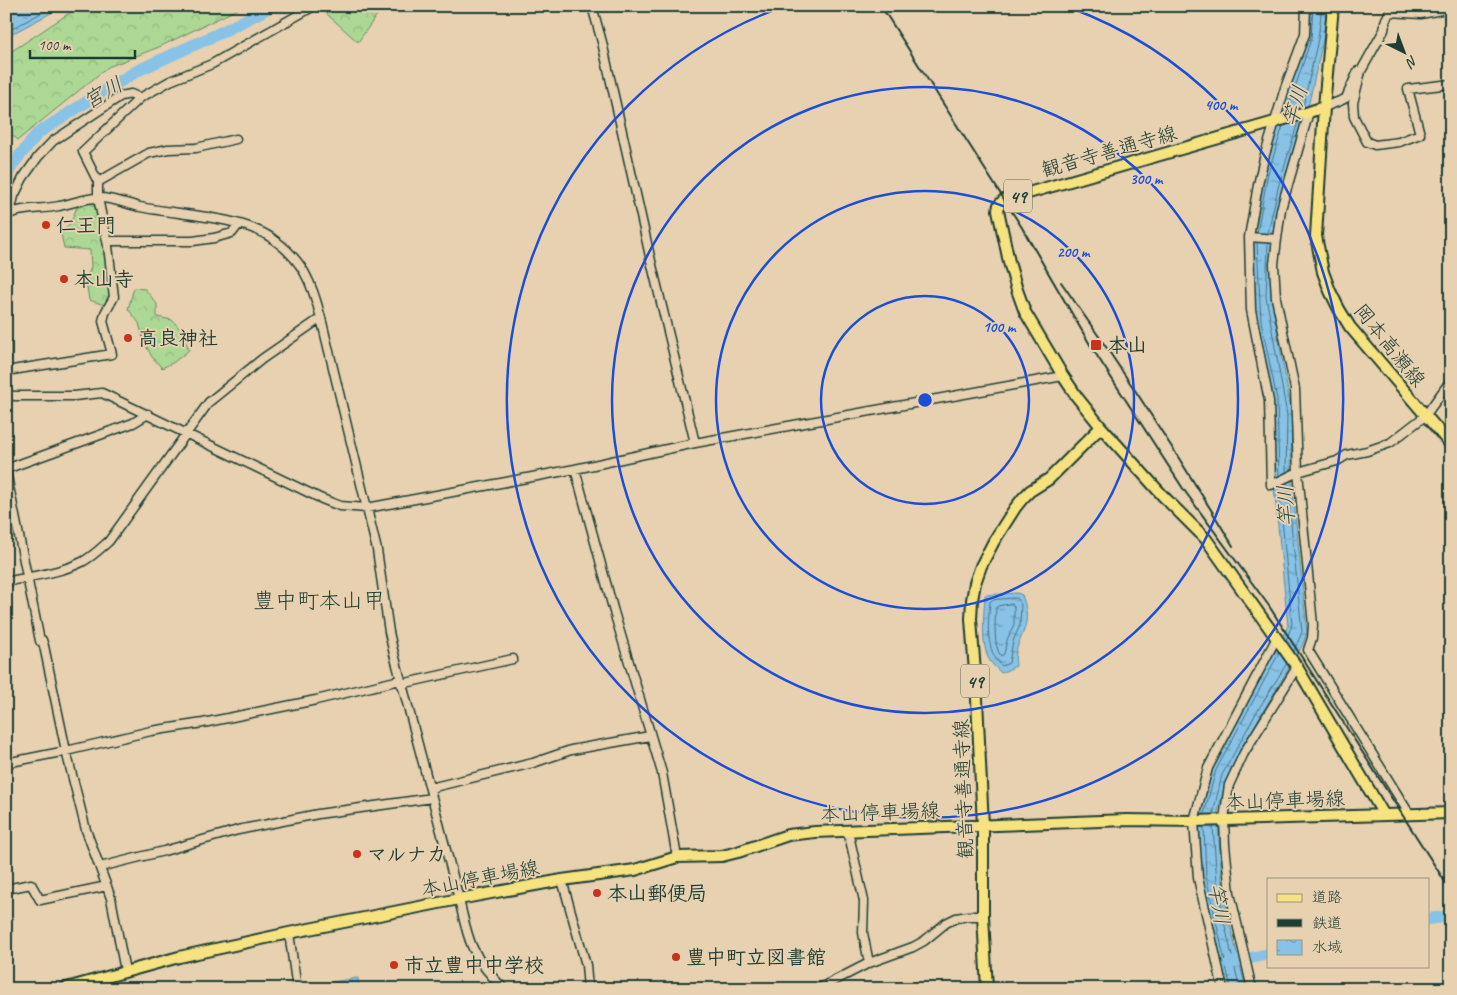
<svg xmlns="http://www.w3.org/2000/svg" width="1457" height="995" viewBox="0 0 1457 995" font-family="Caveat,'Klee One',sans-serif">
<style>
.forest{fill:url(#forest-crowns);stroke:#668a64}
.water{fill:url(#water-ripples);stroke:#5e8d9f}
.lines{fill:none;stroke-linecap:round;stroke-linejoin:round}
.shore{stroke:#49727c;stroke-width:1}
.river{stroke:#88c2e7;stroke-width:12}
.minor-casing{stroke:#1f3d34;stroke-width:11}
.major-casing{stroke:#1f3d34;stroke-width:14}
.minor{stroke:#e7d1b0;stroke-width:8}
.major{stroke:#f7e281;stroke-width:10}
.rail{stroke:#1f3d34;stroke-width:2}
.ring{fill:none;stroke:#1d4ed8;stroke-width:2.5}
.poi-dot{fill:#c8321e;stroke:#e7d1b0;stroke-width:2}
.labels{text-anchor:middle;stroke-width:4;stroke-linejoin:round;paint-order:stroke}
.shield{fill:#e7d1b0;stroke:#5b6959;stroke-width:1}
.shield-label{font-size:19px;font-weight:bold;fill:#1f3d34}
.street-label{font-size:20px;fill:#1f3d34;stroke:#e7d1b0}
.poi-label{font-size:20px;font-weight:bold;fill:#1f3d34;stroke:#e7d1b0;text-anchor:start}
.water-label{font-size:21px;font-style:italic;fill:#2a4a46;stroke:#e7d1b0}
.quarter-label{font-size:22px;fill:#1f3d34;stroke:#e7d1b0}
.centre{fill:#1d4ed8;stroke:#e7d1b0;stroke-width:2.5}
.ring-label{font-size:15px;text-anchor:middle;font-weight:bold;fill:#1d4ed8;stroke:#e7d1b0;stroke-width:4;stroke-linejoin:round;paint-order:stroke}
</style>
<defs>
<pattern id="forest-crowns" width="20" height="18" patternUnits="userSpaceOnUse" patternTransform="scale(1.25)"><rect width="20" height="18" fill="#acd795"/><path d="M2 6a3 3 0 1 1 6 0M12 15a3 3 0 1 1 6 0" fill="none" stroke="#94b981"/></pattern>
<pattern id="water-ripples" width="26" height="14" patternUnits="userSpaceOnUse" patternTransform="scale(1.25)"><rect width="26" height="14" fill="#88c2e7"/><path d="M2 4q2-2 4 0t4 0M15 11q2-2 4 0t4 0" fill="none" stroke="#6f9fbc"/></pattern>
</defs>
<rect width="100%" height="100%" fill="#e7d1b0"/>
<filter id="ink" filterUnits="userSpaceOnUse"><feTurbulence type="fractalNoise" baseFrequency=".02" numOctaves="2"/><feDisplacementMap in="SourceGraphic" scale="10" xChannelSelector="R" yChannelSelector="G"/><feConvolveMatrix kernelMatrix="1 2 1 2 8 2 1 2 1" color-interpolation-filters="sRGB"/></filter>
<g filter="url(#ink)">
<path class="forest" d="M80,6h164l-85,41 -51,20 -90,73 -12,-10v-75z
M318,6h61l2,3 -23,33z
M90,203l9,8 13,85 -7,9 -16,-5 -3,-19 5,-14 -1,-17 -26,-2 -3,-14 10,-12 6,-15z
M134,288l11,1 12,15v13l15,3 9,10 8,20 -15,12 -12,6 -10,-11 -8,-15 -5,-19 -11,-14z"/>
<path class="water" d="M6,6h58l-58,31z
M1308,6h19l-4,34 -15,67 -25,82 -11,48 1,4 -2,55 21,119 -1,58 16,160 -5,13 -43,72 -32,60 -9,33v13l4,57 7,40 17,68h-20l-25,-113 -2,-65 13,-42 76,-143 -14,-140 -2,-87 -16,-77 -4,-88 12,-63 16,-56 26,-78z
M1017,593l5,2c4,10 6,22 3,32 -4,14 -12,22 -9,39l-15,7c-3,-4 -8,-7 -11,-12 -10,-15 -6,-48 -5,-66z
M358,978l1,11h-26l-1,-7z"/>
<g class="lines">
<path class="shore" d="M6,32l48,-26
M1303,107l15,-68 4,-33
M1287,112l24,-73 2,-33
M1257,233l11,-60 15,-47
M1268,233l10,-45 20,-66
M1257,243l4,78 16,78 2,77
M1268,243l-2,53 21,119 -1,57
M1287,483l15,149 -8,19
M1279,487l13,138 -6,15
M1016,598l2,1 3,6 -1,20 -7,16 -4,22 -7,3c-17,-15 -14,-43 -12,-64l2,-2z
M1012,604l2,3v17l-7,16 -3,14 -3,2c-8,-10 -6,-35 -5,-48l2,-2z
M1204,814l12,-44 63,-117
M1213,814l9,-39 33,-60 32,-52
M1204,827l2,49 25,113
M1213,827l4,55 7,40 16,67"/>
<path class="river" d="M6,177l7,-13 25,-31 69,-44 32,-19 83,-38 50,-26
M1428,919l23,-3
M1230,963l38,-9"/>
<g class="minor-casing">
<path id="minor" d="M592,6l10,36 49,219 44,182
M1306,6l-1,28 -20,54 -21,70 -6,27 -9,52 2,73 18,91 2,84 27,-13 39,-11 10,-6 20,-4 23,-8 35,-27 26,-36
M1390,12l31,2 30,-6
M1386,19l-2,11 -23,41 -8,32 1,14 13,25 8,3 24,-3 21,-8 -12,-45 43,-5
M1385,22l7,-16
M1324,107l16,-6 6,-3 12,-27
M1309,112l-28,97 -4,30 -3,25 2,34 19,91 3,83 15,153 -1,13 -4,12 102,165
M98,182l-15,-30 57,-54
M10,213l4,-17 9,-18 15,-21 15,-16 68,-45 10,-2 9,4 30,-17 42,-17 102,-58
M6,215c17,-8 35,-5 53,-9 12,-2 28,-9 40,-8 14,0 28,6 41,9 38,8 102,9 133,32 30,21 39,44 48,79l56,232 12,82 4,18 66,249c9,42 13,59 45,90
M1249,237l28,2
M107,241h86l21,-3 18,-5 7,-9
M6,341v18
M6,371l106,-17 -9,-33 2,-8 9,-16 -6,-51 -10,-48v-16l51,-29 19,-4 28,-1 40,-9
M6,395l9,1h59l28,-3 220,106 18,7 27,2 208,-39 120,-26 368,-67
M6,469l127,-46 15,-9
M575,469l39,143 48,161 15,84
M6,471l34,170
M6,582c24,-6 54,-9 76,-20 10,-5 19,-14 27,-21l100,-139 53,-43 59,-41
M42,640l2,6 22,105 20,79 25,68 14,73
M401,684l112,-25
M6,763l60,-12 85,-20 52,-8 113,-23 84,-20
M430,788l103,-25 38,-13 79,-14
M848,831l16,70 -1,32 6,30
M100,867l64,-16 74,-21 80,-16 114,-16
M562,880l24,85 2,24
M6,889l25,-5 9,16 67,-14
M289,933l8,56
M818,989l51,-26 44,-16 11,-6 22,-18 10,-5 12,-2h15
M1223,989l-25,-111 -4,-57 14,-53 68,-129
M1252,989l-22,-96 -5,-48 -1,-26 5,-34 15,-32 53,-86"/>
</g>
<g class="major-casing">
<path id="major" d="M1333,6l-9,101 -8,129 7,36 7,19 9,18 11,18 101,118
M1324,107l-15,5 -305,88 -5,5 -1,5 11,52 8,28 8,22 38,64 14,21 24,30 62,69 43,43 91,128 87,148
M63,989l116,-32 110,-24 170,-34 103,-19 73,-10 42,-13 45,-1 16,-4 50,-17 27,-3 311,-12 68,1 257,-8
M987,989l-4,-73v-90l-6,-127 -6,-80 1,-19 3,-17 6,-17 13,-25 21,-33 8,-10 7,-7 19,-12 52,-52"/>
</g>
<use href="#minor" class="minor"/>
<use href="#major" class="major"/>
<path class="rail" d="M881,6l140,220 71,122 92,142 85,116 182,285
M1061,282c61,86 118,174 172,264"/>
</g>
</g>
<g class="ring">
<circle cx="925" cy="400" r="104"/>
<circle cx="925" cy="400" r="209"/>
<circle cx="925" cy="400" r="313"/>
<path d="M1068 7A418 418 0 1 1 782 7"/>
</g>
<g class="poi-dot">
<circle cx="46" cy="225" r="5"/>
<circle cx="64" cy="279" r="5"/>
<circle cx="128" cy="338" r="5"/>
<rect x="1090" y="339" width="12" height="12" rx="2.5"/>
<circle cx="357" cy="854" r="5"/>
<circle cx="597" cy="893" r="5"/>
<circle cx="676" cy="957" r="5"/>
<circle cx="394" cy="965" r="5"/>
</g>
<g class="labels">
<g class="shield">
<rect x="1004" y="179.5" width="28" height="33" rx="4"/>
<rect x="961" y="664.5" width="28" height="33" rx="4"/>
</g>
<g class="shield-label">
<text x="1018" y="203">49</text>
<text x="975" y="688">49</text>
</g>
<g class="street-label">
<text transform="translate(1109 151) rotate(-16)" y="7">観音寺善通寺線</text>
<text transform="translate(1390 345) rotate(51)" y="7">岡本高瀬線</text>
<text transform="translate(963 789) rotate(-92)" y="7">観音寺善通寺線</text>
<text transform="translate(1285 800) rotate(-2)" y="7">本山停車場線</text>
<text transform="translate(880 812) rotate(-2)" y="7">本山停車場線</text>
<text transform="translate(480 878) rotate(-11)" y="7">本山停車場線</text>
</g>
<g class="poi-label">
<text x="56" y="232">仁王門</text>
<text x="74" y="286">本山寺</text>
<text x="138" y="345">高良神社</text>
<text x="1107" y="352">本山</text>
<text x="367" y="861">マルナカ</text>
<text x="607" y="900">本山郵便局</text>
<text x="686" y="964">豊中町立図書館</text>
<text x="404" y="972">市立豊中中学校</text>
</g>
<g class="water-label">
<text transform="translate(103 93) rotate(-30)" y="7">宮川</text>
<text transform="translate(1295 106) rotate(-74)" y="7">竿川</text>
<text transform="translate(1286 506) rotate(-93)" y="7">竿川</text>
<text transform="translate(1219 904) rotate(80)" y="7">竿川</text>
</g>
<g class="quarter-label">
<text x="319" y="608">豊中町本山甲</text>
</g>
</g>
<circle cx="925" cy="400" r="8" class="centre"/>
<g class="ring-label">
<text x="1221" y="110">400 m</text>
<text x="1146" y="184">300 m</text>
<text x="1073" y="257">200 m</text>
<text x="999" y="332">100 m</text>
</g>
<rect width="1457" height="995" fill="none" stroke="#e7d1b0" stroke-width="25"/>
<rect x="12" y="12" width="1432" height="970" fill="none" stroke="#1f3d34" stroke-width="2" filter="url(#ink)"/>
<rect x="1267" y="878" width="162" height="90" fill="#e7d1b0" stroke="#97967e"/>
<rect x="1277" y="894" width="25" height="8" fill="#f7e281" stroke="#97967e"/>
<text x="1312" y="902" font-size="15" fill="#1f3d34">道路</text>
<rect x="1277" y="919" width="25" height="8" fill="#1f3d34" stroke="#97967e"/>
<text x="1312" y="928" font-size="15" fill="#1f3d34">鉄道</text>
<rect x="1277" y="940" width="25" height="15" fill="url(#water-ripples)" stroke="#97967e"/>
<text x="1312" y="952" font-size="15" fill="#1f3d34">水域</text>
<g transform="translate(1404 52) rotate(138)" stroke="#e7d1b0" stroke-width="4" paint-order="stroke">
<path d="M0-4L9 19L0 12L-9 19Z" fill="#1f3d34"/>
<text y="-8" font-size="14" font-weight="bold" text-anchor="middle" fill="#1f3d34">N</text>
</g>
<path d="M30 50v8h105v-8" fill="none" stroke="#1f3d34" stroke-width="2.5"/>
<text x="38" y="50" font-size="15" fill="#1f3d34" stroke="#e7d1b0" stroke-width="4" paint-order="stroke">100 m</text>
</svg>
